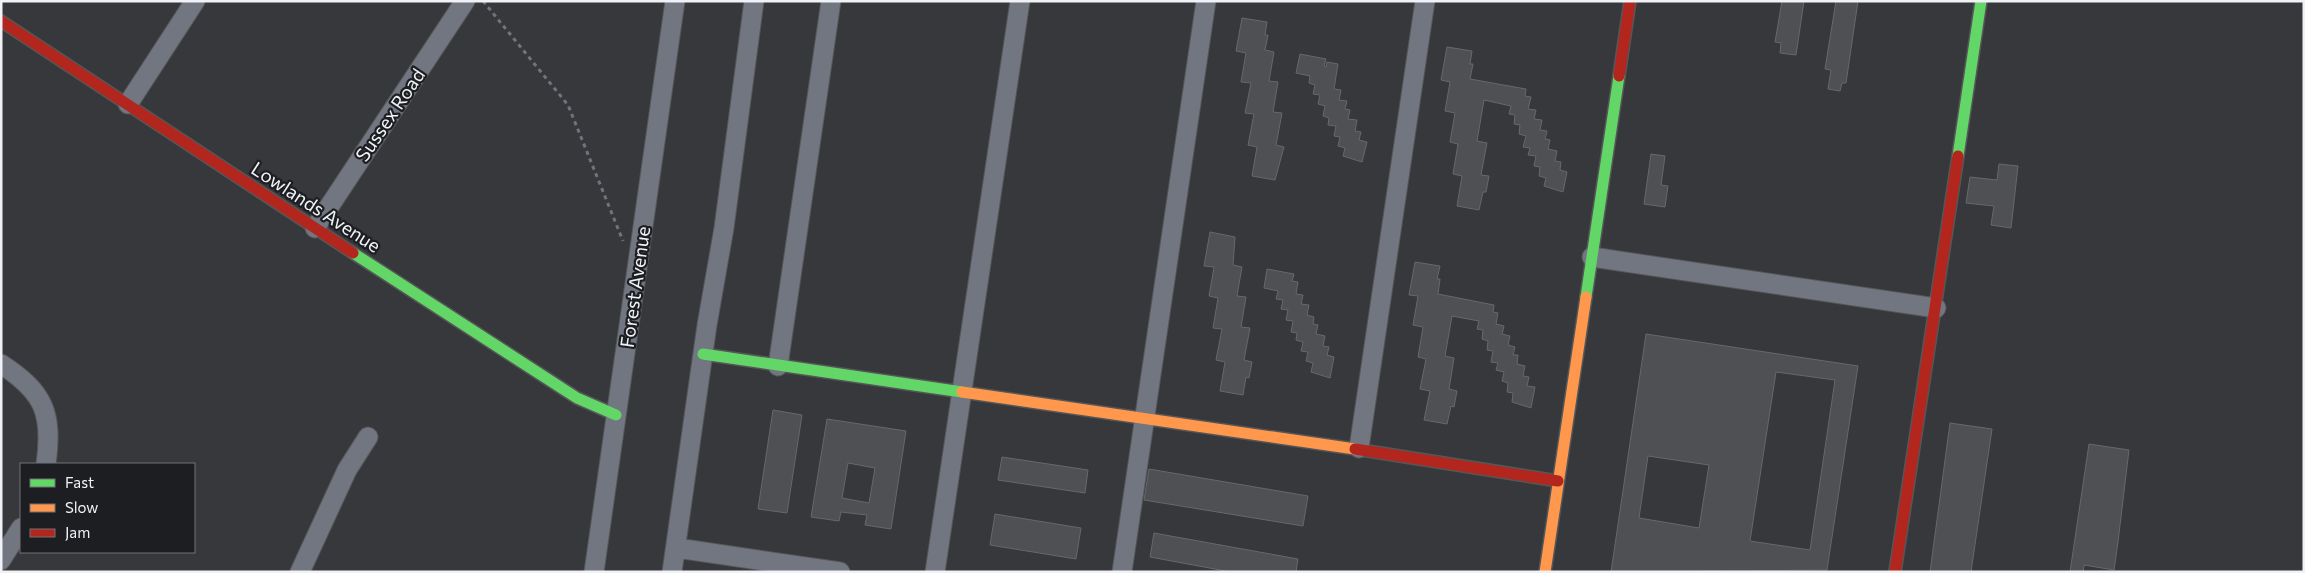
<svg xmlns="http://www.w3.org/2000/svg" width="2305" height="573" viewBox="0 0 2305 573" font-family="Commissioner,sans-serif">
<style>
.building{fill:#4e5053;stroke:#66686b;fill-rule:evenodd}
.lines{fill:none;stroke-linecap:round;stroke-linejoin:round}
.street-casing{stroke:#555658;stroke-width:21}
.fast-casing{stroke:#555658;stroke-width:14}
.slow-casing{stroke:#555658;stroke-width:14}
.jam-casing{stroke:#555658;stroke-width:14}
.path{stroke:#71747b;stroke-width:3;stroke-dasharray:4 4;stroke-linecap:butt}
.street{stroke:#727680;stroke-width:19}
.fast{stroke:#63d668;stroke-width:11}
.slow{stroke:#ff974d;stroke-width:11}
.jam{stroke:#b3261e;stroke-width:11}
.labels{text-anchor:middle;stroke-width:4.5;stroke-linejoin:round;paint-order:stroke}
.street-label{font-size:19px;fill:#f0f2f7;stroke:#1d1e21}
</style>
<rect width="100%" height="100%" fill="#36383b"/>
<path class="building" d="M1782,1h22l-8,54 -16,-2 1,-10 -6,-1z
M1836,1h22l-12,82h-4l-2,8 -12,-2 3,-19 -6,-1z
M1242,18l25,4 -2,13h3l-3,15 9,2 -5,29 9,1 -5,30 9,1 -6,32 8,2 -9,33 -23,-4 5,-29 -9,-2 6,-31 -9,-1 6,-30 -10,-1 5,-29 -10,-2z
M1447,47l25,4 -2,13h3l-3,15 56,10 -1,7 6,1 -3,12 8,1 -2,9 8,1 -2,10 7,1 -2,8 5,1 -2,9 9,2 -2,10 6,1 -1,8 7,2 -4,20 -19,-6 2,-8 -7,-2 1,-9 -6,-1 2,-10 -8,-1 2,-7 -7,-1 3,-11 -7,-2 1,-9 -6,-1 1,-9 -6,-1 2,-8 -27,-6 -7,41 10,2 -6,32 8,1 -3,16h-3l-4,18 -22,-4 5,-30 -9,-2 5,-30 -8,-2 5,-29 -10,-2 5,-29 -9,-2z
M1300,54l26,5 -2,7 2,1 1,-5 11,2 -4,25 7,1 -2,10 8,1 -2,8 5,1 -2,9 9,1 -2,11 6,1 -2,8 8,2 -5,20 -19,-6 2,-8 -7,-2 2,-9 -6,-1 2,-10 -8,-1 1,-7 -6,-2 2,-10 -7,-2 2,-9 -7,-1 2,-9 -6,-2 1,-7 -14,-3z
M1651,154l14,2 -4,29 7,1 -3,21 -21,-3z
M1999,164l19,2 -7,62 -20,-3 3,-19 -28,-3 4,-26 27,3z
M1210,232l25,5 -2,28 9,2 -5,29 9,1 -5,30 9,1 -6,32 8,2 -3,16 -3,-1 -3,18 -23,-4 5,-29 -9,-2 6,-31 -9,-1 5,-30 -9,-2 5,-29 -10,-1z
M1415,262l25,4 -3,13h3l-2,15 56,11 -1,7 5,1 -2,11 8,2 -2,8 8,2 -2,9 7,2 -2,8h5l-1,9 8,2 -2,10 6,1 -2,9 8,1 -4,21 -19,-6 1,-9 -6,-1 1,-9 -6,-2 2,-9 -8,-2 2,-7 -7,-1 2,-11 -6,-1 1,-9 -6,-2 1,-9 -6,-1 2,-8 -27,-5 -7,40 9,2 -5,31 8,2 -3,16 -3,-1 -4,18 -23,-4 6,-29 -10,-2 6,-30 -8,-2 5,-30 -10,-2 5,-29 -9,-1z
M1267,269l27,5 -2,7 6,1 -2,12 7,1 -2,9 8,1 -2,10 7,2 -1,7 5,1 -2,9 9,2 -2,10 6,1 -2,8 7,2 -4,21 -19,-6 2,-9 -7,-2 2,-9 -7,-1 2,-9 -7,-2 1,-7 -6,-1 2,-11 -7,-1 2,-10 -7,-1 2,-9 -7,-1 2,-8 -14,-3z
M1646,334l212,32 -31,204 -216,2zM1776,372l59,8 -25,170 -60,-9zM1648,456l61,9 -10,63 -60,-10z
M773,410l29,5 -15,98 -29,-4z
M827,419l79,12 -15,98 -26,-4 2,-10 -26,-3 -2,9 -28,-4zM848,463l27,5 -6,35 -27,-5z
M1950,423l42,6 -21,143h-41z
M2089,444l40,6 -11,92 -4,28 -30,-5 -1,7h-13z
M1002,457l86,13 -3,23 -87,-13z
M1149,469l159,27 -5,30 -159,-26z
M995,514l86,14 -5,31 -86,-14z
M1154,533l144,26 -2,13h-65l-81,-15z"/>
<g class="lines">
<g class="street-casing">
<path id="street" d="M128,104l67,-103
M315,228l150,-227
M1592,257l344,51
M1,364c43,28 52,49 45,100
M778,366l53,-365
M1359,448l66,-447
M677,548l163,24
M1,560l20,-32
M300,572l47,-102 21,-33
M594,572l81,-571
M672,572l35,-247 17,-97 30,-227
M935,572l85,-571
M1122,572l84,-571"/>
</g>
<g class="fast-casing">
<path id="fast" d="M1958,156l23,-155
M353,253l224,145 39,17
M1586,297l33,-221
M703,354l259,38"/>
</g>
<g class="slow-casing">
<path id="slow" d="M962,392l393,57
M1545,572l41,-275"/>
</g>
<g class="jam-casing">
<path id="jam" d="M1,21l352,232
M1619,76l11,-75
M1355,449l203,32
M1895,572l63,-416"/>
</g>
<path class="path" d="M483,1l85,104 55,136"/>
<use href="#street" class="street"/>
<use href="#fast" class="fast"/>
<use href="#slow" class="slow"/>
<use href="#jam" class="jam"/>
</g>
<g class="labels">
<g class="street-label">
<text transform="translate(390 115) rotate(-56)" y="7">Sussex Road</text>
<text transform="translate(316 207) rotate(33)" y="7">Lowlands Avenue</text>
<text transform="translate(635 287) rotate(-82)" y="7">Forest Avenue</text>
</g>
</g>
<rect width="2305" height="573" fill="none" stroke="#f0f2f7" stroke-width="5"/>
<rect x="20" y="463" width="175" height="90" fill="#1d1e21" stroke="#717377"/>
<rect x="30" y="479" width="25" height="8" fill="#63d668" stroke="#717377"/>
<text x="65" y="488" font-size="15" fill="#f0f2f7">Fast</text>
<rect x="30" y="504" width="25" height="8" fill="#ff974d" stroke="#717377"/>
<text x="65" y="513" font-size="15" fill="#f0f2f7">Slow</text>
<rect x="30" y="529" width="25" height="8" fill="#b3261e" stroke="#717377"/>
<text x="65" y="538" font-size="15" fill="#f0f2f7">Jam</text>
</svg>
